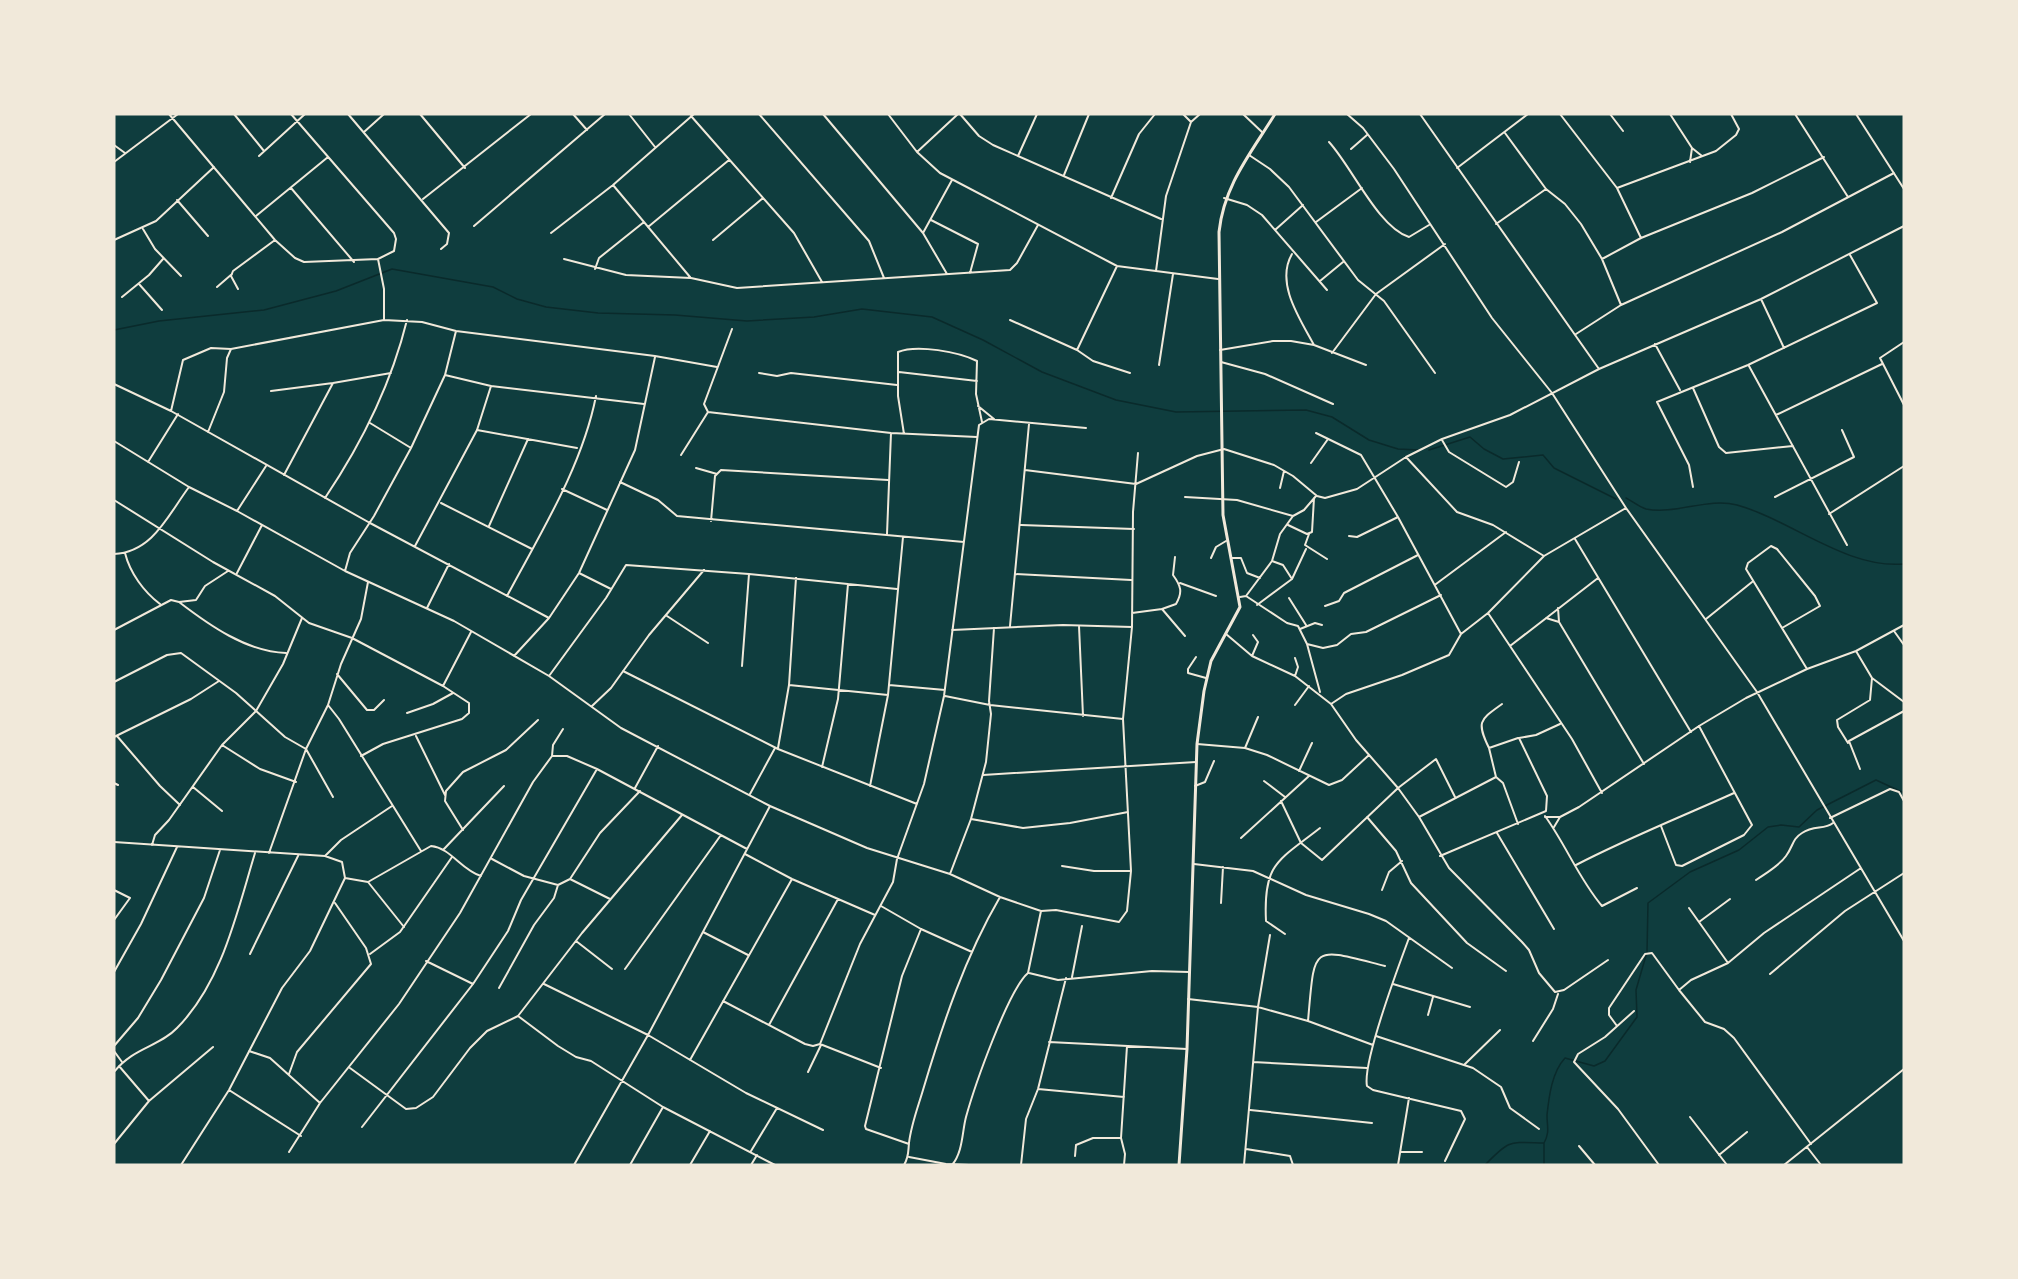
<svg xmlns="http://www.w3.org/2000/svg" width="2018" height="1279" viewBox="0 0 2018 1279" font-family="'Work Sans',sans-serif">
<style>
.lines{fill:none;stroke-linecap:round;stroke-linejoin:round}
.stream{stroke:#0a2a2b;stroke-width:1.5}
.minor{stroke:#f1e9da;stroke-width:2}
.tertiary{stroke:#f1e9da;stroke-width:3}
</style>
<rect width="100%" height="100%" fill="#0f3d3e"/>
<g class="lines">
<path class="stream" d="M114,330l45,-9 105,-11 72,-19 56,-22 101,18 24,12 29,8 52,6 77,2 72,6 67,-4 48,-8 70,8 51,23 59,32 74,28 60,12 130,-2 26,7 37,23 29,9 21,1
M1429,450l41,-13 14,12 19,10 40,-4 11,13 62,31
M1626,498c6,3 13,9 20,11 30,6 62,-12 91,-4 54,15 109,64 167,59
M1485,1165c25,-26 24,-23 59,-22 6,-11 3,-16 3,-28 2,-19 5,-43 18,-57l29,8 11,-5 32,-44 -1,-27 11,-38 1,-49 42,-31 49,-22 29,-23 13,-2 18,2 18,-17 59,-30 28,13
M1544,1165v-22"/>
<path class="minor" d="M169,114l106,126 20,18 9,4 74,-3 6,30v31
M234,114l30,37
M291,114l103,119 2,6 -2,12 -16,8
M348,114l101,119 -2,11 -6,5
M420,114l45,54
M573,114l14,16
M629,114l26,33
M759,114l110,127 15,37
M823,114l100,119 24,41
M888,114l29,38 23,21 177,93 101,13
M960,114l19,22 14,9 168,74
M1183,114l8,8 9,-8
M1243,114l20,19
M1347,114l16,14 31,41 98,149 60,75 74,115 131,184 147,249
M1420,114l179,255
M1560,114l57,74 24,50
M1610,114l13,17
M1670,114l22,34 10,8
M1795,114l53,83
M1856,114l48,75
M691,116l103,117 28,49
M364,132l20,-18
M1505,133l41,56 19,15 16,20 21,35 19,46
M1329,142c23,25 49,85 80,95l20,-12
M114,145l11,8
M1351,149l16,-14
M917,152l41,-38
M1249,155l21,14 19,18 69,93 26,21 51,72
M259,156l46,-42
M1018,156l19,-42
M114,162l64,-48
M1690,162l2,-14
M1457,168l71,-54
M1064,175l25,-61
M613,185l77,92
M291,188l63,74
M1617,188l99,-37 20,-16 3,-6 -8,-15
M1111,198l28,-64 16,-20
M1224,198l23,7 15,10 65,75
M423,199l108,-85
M177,200l31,36
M256,216l72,-59
M931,220l47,24 -8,29
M1316,222l46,-34
M1496,224l50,-35
M474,226l131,-112
M648,227l81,-67
M143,229l12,20 26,27
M1275,230l28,-25
M551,233l62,-48 81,-71
M923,233l29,-53
M114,240l42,-19 58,-54
M713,240l50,-42
M1292,254c-17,29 8,65 22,91
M564,259l62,16 65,3 46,10 273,-18 7,-7 21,-38
M1602,259l39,-21 111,-45 72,-36
M595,269l4,-11 45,-36
M1156,271l10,-75 25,-74
M1320,281l23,-19
M139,284l23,26
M217,287l15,-13
M238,289l-7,-13 2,-5 42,-31
M122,297l27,-22 14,-16
M1761,299l23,49
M1010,320l67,30 16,11 37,12
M732,329l-28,75 4,8 183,21 86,4
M1576,334l45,-29 161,-73 112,-59
M1904,342l-24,16 24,47
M1655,344l25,46
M1077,350l40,-84
M1220,350l53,-9h18l23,4 52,20
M1332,353l44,-59 69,-50
M1221,362l44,12 68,30
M1159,365l14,-91
M1749,366l98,179
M899,372l78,9
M759,373l18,3 14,-3 106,12
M445,375l46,11 153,18
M114,384l57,27 199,112 179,95
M1693,388l26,59 7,6 67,-7
M271,391l62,-8
M978,406l16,13
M171,411l12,-51 28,-12 20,1 153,-29 38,2 34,9 199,25 62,11
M1776,415l106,-51
M370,423l41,25
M477,430l100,18
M208,432l16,-40 3,-34 4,-9
M1316,433l45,22 37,62 63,117
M904,434l-6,-38v-44c19,-8 61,0 79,9l-1,33 6,28
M1442,440l7,12 57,35 7,-5 6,-20
M114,441l75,46 48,24
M681,455l27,-43
M1406,457l51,55 36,13 51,31
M148,462l30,-48
M1311,463l17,-24
M266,466l-29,45 108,60 109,50 95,55 57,-78 20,-33 123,9 148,15
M696,468l21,6
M1025,470l111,14 61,-28 27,-7 50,16 19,11 24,20 8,2 32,-9 49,-32 36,-18 68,-24 89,-46 162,-70 143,-73
M284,475l49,-92 58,-10
M620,482l38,18 19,16 287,26
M1693,487l-4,-22 -32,-63 91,-37 129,-62 -27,-48
M1280,488l4,-17
M562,489l45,21
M1185,497l52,3 56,16
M1775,497l79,-40 -12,-27
M325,498c37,-55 66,-113 82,-178
M114,500l99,62 62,34 34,27 43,15 91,48 26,17v10l-7,6 -79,25 -22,12
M441,503l91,46
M1829,514l75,-48
M711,521l4,-45 6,-6 167,10
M1021,525l113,4
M1288,525l19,9 5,-2 2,-34
M489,526l39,-87
M887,534l4,-101
M1309,534l-4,11 22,14
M1349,536l8,1 41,-20
M1575,539l116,193
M415,546l62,-116 14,-44
M125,553c5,20 19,39 35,51
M114,554c39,-2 54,-39 75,-67
M1211,558l5,-11 10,-6
M1231,558h10l6,15 13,5
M345,571l5,-18 24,-37 37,-68 34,-73 11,-44
M237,573l25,-48
M579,573l32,16
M1015,574l116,6
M1292,579l14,-30
M1180,583l36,13
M1436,584l70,-52
M507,596c34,-64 75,-129 89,-200
M1246,596l26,-35 8,-27 13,-18 11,-6 12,-14
M1240,597l6,-1 41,27 11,3 9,18 13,48
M1289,598l17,27
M179,602c30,23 68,50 107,51
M1257,605l35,-26 -9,-14 -11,-4
M1325,606l14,-5 5,-8 74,-38
M427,608l22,-44
M1558,608l1,14
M1162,609l14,-5c7,-12 5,-18 -3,-29l2,-18
M1132,613l30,-4 23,27
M1488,613l84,126 30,54
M667,616l41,27
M1546,618l13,4 85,142
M1706,619l46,-37
M1010,626l19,-202
M1079,626l4,90
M1782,628l38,-22 -5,-10 -38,-47 -6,-3 -23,17 -2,6 61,100
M1300,629l15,-6 7,2
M114,630l57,-30 8,2 17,-2 9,-14 23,-15
M952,630l111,-5 69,2
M1894,631l10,14
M1226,634l26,22 43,20 36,28 25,36 42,48 21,29 30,51 73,74 7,8 10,23 16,19 9,-2 44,-30
M1307,644l16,4 14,-3 14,-11 15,-2 75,-37
M1510,646l88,-68
M1856,651l16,27 32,24
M514,656l35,-38 30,-45 56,-123 20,-93
M1252,656l6,-14 -5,-7
M1196,657l-8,12v4l18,5
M742,666l7,-92
M623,671l155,78 139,55
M337,674l30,36h7l10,-10
M549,676l72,52 149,78 97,42 83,26 50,23 41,14 15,-1 63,12 8,-11 4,-40 -8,-152 9,-92 1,-115 5,-59
M1295,676l3,-9 -3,-9
M114,682l53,-27 14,-2 55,40 49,44 21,12 27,48
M789,685l99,10
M889,685l56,5
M443,686l28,-54
M945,696l45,9 133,14
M1331,704l15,-10 56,-19 47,-20 12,-21 27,-21 56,-57 82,-48
M328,705l11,14 82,132
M1295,705l14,-19
M592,706l19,-18 38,-53 55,-65
M407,713l26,-9 20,-11
M117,736l43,50 20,19
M416,736l29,59
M114,737l77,-38 28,-18
M1848,743l-10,-16 -1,-7 33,-20 2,-22
M1197,744l48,4 22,7 62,30 13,-5 27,-25
M222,745l38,24 36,13
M778,748l11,-63 7,-107
M1245,748l13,-31
M1489,748c-13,-27 -9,-28 13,-44
M552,756h15l30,13 150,80
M822,767l16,-68 10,-115
M1860,769l-11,-28 55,-30
M1299,771l13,-28
M983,775l213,-13
M1496,777l-7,-29 29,-10
M1264,781l21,16
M114,783l4,2
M870,786l18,-91 15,-158
M1195,786l10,-4 9,-21
M193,787l29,24
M635,788l23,-42
M750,794l25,-46
M1281,801l20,42 21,17 76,-72 38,-29 19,38
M1545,816c21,29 34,63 57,90l35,-18
M1367,817l29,34 15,32 56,60 39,28
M1419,817l77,-40 7,6 15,41
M1545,817h15l19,-10 120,-81 47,-28 61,-29 49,-18 48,-26
M1830,818l60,-29 9,3 5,9
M971,819l52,9 47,-5 58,-11
M1661,826l15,39 6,1 62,-31 8,-10 -53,-99
M1554,827l6,-10
M463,830l-18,-29 1,-10 17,-19 43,-22 32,-30
M1497,833l57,96
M1241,838l68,-62
M114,842l211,14 17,6 3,16 23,4 63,-36c20,2 30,24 50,30
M152,845l3,-10 14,-15 53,-75 34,-34 27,-47 19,-46
M444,849l60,-63
M269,853l37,-104 22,-44 13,-41 20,-45 7,-37
M745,854l47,25 83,36
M325,856l16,-16 51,-34
M1440,856l106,-45 1,-15 -28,-58 17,-3 24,-11
M492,859l32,17 34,9 12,-6 30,-46 40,-42
M1194,864l59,7 53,24 63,19 17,7 66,47
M1576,865c52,-27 105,-48 158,-72
M1062,866l32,5h37
M950,874l21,-55 15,-57 5,-48 -2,-13 5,-73
M570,879l40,20
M1756,880c10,-7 23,-14 30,-24 7,-9 6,-17 16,-23 12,-8 22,-3 31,-10
M368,882l36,45
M114,890l16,8 -16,22
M1382,890l7,-18 13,-11
M1221,903l2,-36
M881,906l40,23 51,23
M1689,908l39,55
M1699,922l31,-23
M703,932l45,23
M1285,934l-19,-13c-3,-58 12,-60 54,-93
M1409,938c-10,27 -47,124 -42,148l6,4 88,21 4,8 -20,42
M576,941l36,28
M250,954l48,-98
M370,954l30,-22 52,-75
M426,961l47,23
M625,969l96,-134
M114,972l27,-48 36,-77
M1028,973l13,-62
M1029,973l29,7 94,-9 37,1
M1770,974l75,-63 59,-38
M1072,977l10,-51
M544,984l104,51 98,58 77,37
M1393,984l77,23
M499,988l35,-63 20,-27 4,-13
M1679,990l26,32 19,7 10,9 77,106
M1188,999l70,8 50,14 65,24
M723,1001l82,43 8,2 7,-2 61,24
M1634,1011l-29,26 -27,17 -4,8 44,47 41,56
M1428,1015l5,-18
M518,1016l40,30 18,11 15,4 72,46 112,58
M1308,1021c7,-78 2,-74 77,-55
M769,1025l69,-126
M1617,1026l-8,-11v-7l36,-54 7,-1 27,37 12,-10 37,-17 36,-30 97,-65
M1376,1036l97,32 28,19 9,21 29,21
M1533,1041l20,-32 5,-15
M1049,1042l138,7
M820,1044l40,-100 33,-62 4,-23 27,-75 20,-88 35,-271 10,-6 97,9
M114,1046l24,-28 23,-38 43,-82 16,-48
M114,1051l8,11
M249,1051l21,7 50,45
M690,1060l102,-181
M1253,1062l114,6
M1465,1064l35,-34
M119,1066l30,35
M350,1068l56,41 10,-1 17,-11 37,-49 17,-17 31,-15 64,-83 100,-118
M114,1072c20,-25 45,-25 63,-44 45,-45 60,-116 78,-175
M808,1072l13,-27
M289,1074l8,-22 74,-88 -5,-16 -31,-45
M1038,1089l86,8
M229,1090l72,46
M1250,1110l122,13
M1690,1117l37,48
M362,1127l111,-143 35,-53 13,-31 76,-131
M114,1144l35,-43 64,-54
M909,1144l-43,-15 -1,-3 37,-150 19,-47
M1579,1146l16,19
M1807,1147l14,18
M1246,1149l44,7 3,9
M751,1151l26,-43
M289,1152l31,-49 79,-99 61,-91 73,-131 19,-26 1,-11 10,-16
M1401,1152h21
M1719,1155l28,-23
M1075,1156l1,-11 17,-7h28
M909,1157l37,7 23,1
M181,1165l48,-75 53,-102 28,-37 35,-73
M574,1165l74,-130 122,-229
M630,1165l33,-58
M690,1165l20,-34
M751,1165l6,-10
M904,1165c5,-8 4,-13 5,-22 2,-18 9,-36 14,-53 20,-67 42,-133 77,-193
M952,1165c11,-13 10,-33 14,-48 8,-29 42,-127 62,-144
M1021,1165l5,-46 12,-30 28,-111
M1124,1165l1,-11 -4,-16 6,-92
M1244,1165l14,-158 12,-72
M1398,1165l11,-67
M1784,1165l120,-96"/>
<path class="tertiary" d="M1179,1165l8,-116 10,-305 7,-53 7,-30 29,-54 -17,-92 -4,-283c5,-47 32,-79 56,-118"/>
</g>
<rect width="2018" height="1279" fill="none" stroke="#f1e9da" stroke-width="231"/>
</svg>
